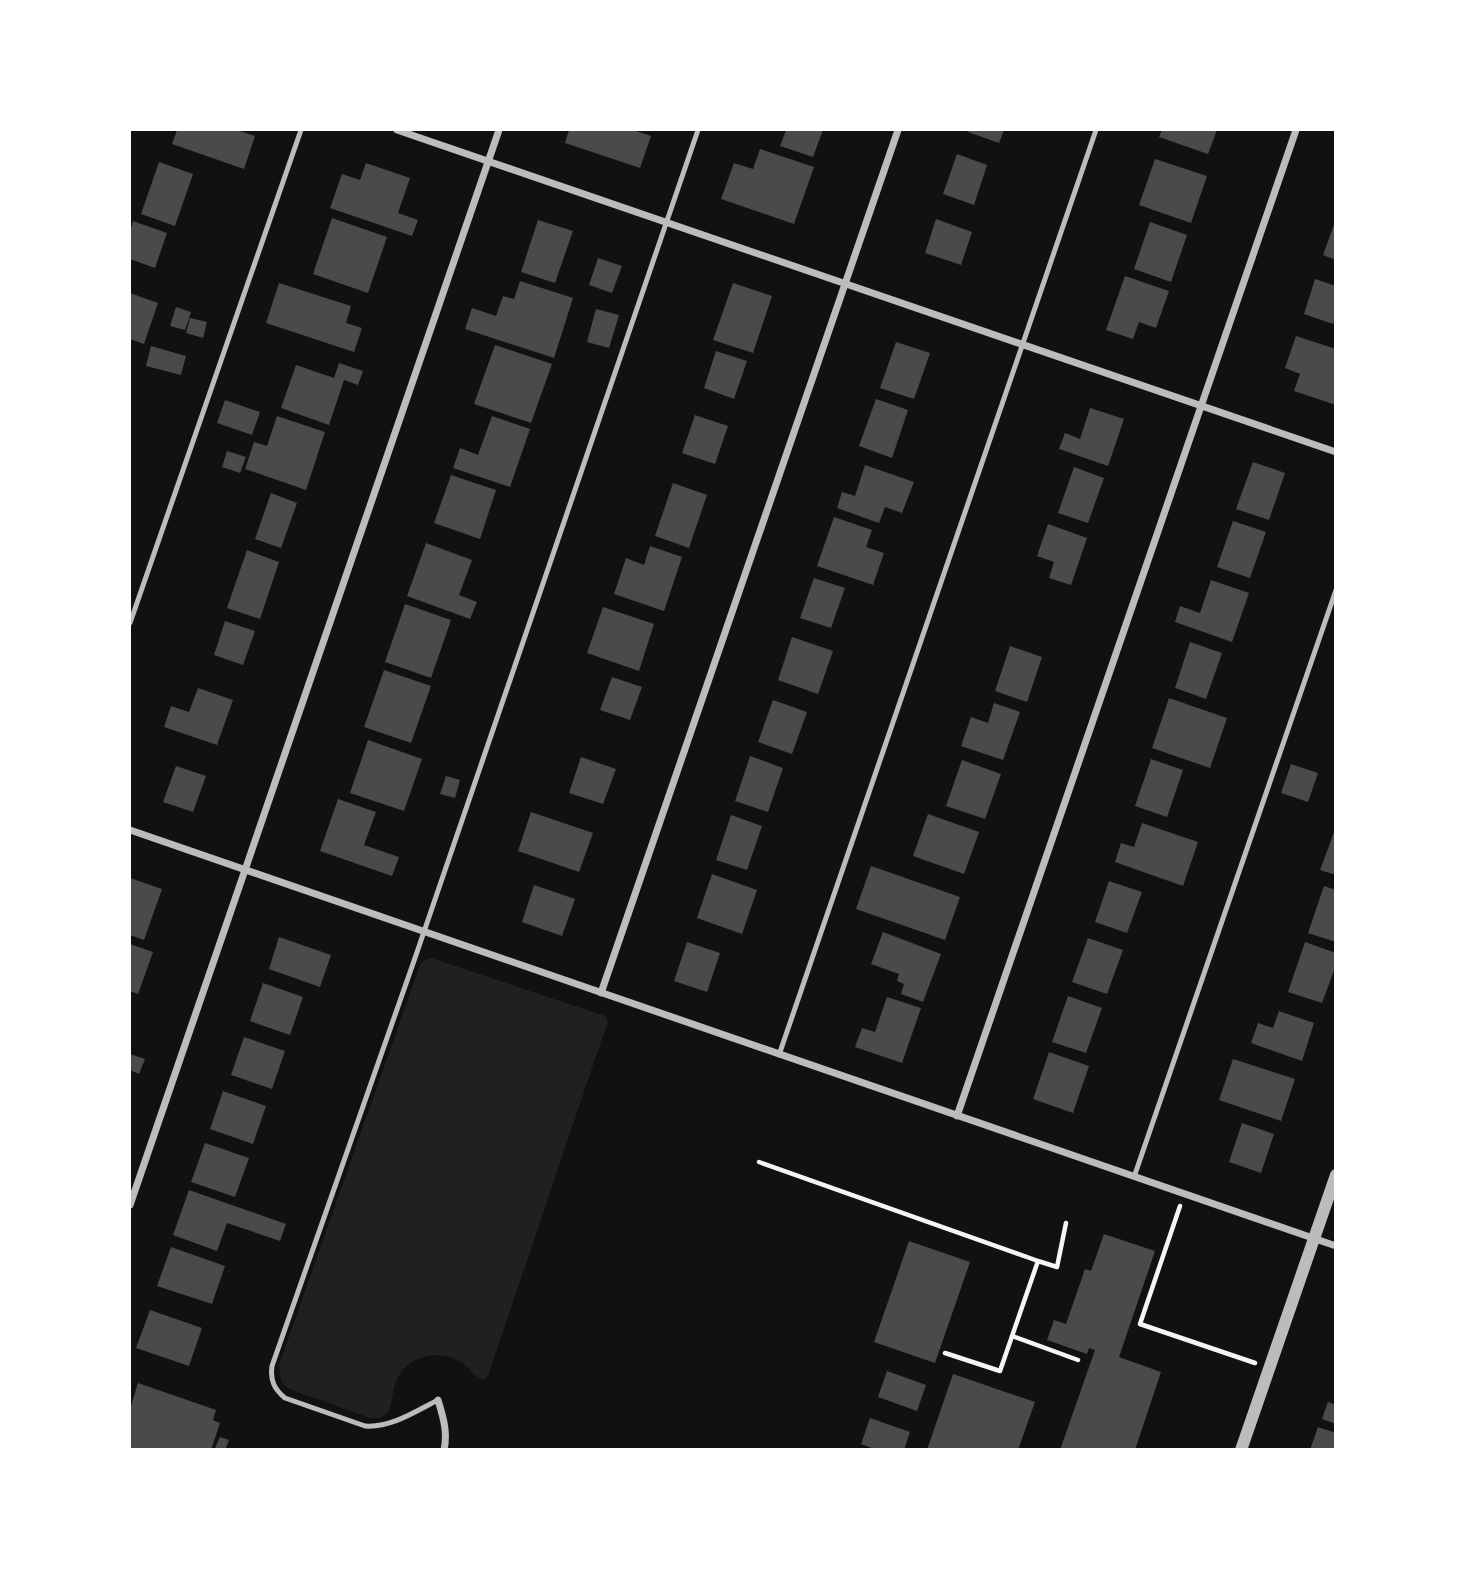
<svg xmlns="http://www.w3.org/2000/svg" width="1465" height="1579" viewBox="0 0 1465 1579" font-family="Arial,sans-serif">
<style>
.green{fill:#202020}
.building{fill:#4a4a4a}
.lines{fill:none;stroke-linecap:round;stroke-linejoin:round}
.path{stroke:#f5f5f5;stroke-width:4.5}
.service{stroke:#bcbcbc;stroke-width:5}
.minor{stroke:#bcbcbc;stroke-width:7}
.tertiary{stroke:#bcbcbc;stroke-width:12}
</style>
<rect width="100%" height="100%" fill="#111"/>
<path class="green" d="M431,958l174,58 3,5 -120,355 -4,4c-11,-3 -16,-16 -26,-20 -22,-11 -52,-3 -62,21 -4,10 -3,22 -8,32l-8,5h-10l-83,-30 -6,-7 -2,-16 141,-400 3,-4z"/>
<path class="building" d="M177,130h60l18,6 -11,33 -72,-25z
M569,130h64l18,6 -11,32 -75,-25z
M786,130h37l-10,27 -33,-11z
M968,130h36l-5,13 -31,-11z
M1162,130h55l-9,24 -49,-17z
M760,149l54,18 -20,57 -73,-25 13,-36 19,6z
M957,154l30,11 -13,40 -31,-11z
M1155,159l52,17 -16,47 -52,-18z
M159,162l34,12 -18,52 -34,-12z
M366,163l44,15 -12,35 20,7 -6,16 -82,-28 12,-34 18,6z
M332,218l55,19 -19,56 -55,-19z
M936,219l36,13 -11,33 -36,-12z
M1336,219v41l-13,-5z
M538,220l35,11 -18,52 -34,-11z
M133,221l34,12 -12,35 -25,-9v-27z
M1150,222l37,13 -16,47 -37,-13z
M598,258l24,8 -10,27 -23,-8z
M1125,276l44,15 -13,37 -17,-6 -6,17 -27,-9z
M1315,279l21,7v32l-3,6 -29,-10z
M520,281l53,17 -19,60 -89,-29 7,-21 24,8 7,-20 11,3z
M279,283l72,23 -5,17 16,5 -8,24 -88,-29z
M733,283l39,13 -19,57 -40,-13z
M130,293l28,10 -14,41 -14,-5z
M176,307l15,5 -6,18 -15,-4z
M596,309l23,6 -10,33 -22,-6z
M190,318l17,4 -4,16 -17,-5z
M1296,336l40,13v56l-42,-14 6,-17 -15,-6z
M896,342l34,11 -16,46 -34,-11z
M495,345l57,19 -21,59 -57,-19z
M151,346l35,10 -5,19 -35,-9z
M716,351l31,10 -13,38 -30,-11z
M339,363l24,8 -5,14 -14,-5 -15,45 -48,-17 15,-43 38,13z
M876,399l32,11 -16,48 -33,-12z
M225,400l35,12 -8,23 -35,-12z
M1090,408l34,11 -16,47 -49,-17 6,-16 15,6z
M695,415l33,11 -13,38 -33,-11z
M277,416l48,16 -19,58 -61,-21 9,-27 13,4z
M492,416l38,13 -20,58 -57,-19 7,-20 18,7z
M227,451l19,6 -6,16 -18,-6z
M1253,462l32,11 -16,47 -33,-11z
M865,465l49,17 -12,31 -17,-6 -6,16 -42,-15 5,-16 13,4z
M1074,467l30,11 -16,45 -30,-10z
M451,475l45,15 -16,49 -46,-16z
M673,483l34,12 -18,53 -34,-12z
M271,493l26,10 -16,45 -26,-9z
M834,517l38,13 -6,17 18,6 -11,32 -56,-19z
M1233,521l33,11 -16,46 -33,-11z
M1048,524l39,14 -16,47 -22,-7 5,-16 -17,-6z
M426,543l46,17 -13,35 18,7 -7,17 -63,-23z
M650,546l32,11 -18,54 -50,-17 12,-36 18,7z
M247,550l32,12 -19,57 -33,-11z
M814,578l31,10 -14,40 -31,-10z
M1211,580l38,13 -17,49 -57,-20 5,-16 20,7z
M405,604l46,16 -20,58 -46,-16z
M603,607l51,17 -15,47 -52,-18z
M225,621l30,10 -12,34 -29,-10z
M792,637l41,14 -15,43 -40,-14z
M1190,642l32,11 -16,46 -31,-11z
M1010,646l32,11 -15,45 -32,-11z
M384,670l47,16 -20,57 -47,-16z
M612,677l30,10 -12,33 -30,-10z
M198,688l35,12 -16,45 -53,-18 7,-21 18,6z
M1169,698l58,20 -17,50 -58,-20z
M773,700l34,12 -15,42 -34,-12z
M994,703l26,9 -17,48 -42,-14 10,-29 17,6z
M368,740l54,19 -18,52 -54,-18z
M750,756l33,12 -15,44 -33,-11z
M581,757l35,12 -13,35 -34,-11z
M1151,759l32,11 -16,47 -32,-11z
M962,760l39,14 -16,45 -39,-13z
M1291,764l27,9 -10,29 -27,-9z
M176,766l30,10 -13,36 -30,-10z
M446,776l14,4 -5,18 -15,-4z
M338,799l38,13 -12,33 35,12 -7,19 -72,-25z
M531,812l62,21 -14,39 -61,-21z
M928,814l51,18 -15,42 -51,-18z
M731,815l31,11 -15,44 -31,-10z
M1142,823l56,19 -15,44 -68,-24 6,-19 13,4z
M1336,827v48l-16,-5z
M871,866l89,31 -15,43 -89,-31z
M712,874l45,16 -15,44 -45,-16z
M130,878l32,11 -18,51 -14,-5z
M1109,881l33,11 -15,41 -32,-11z
M534,885l41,14 -13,37 -40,-14z
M1324,886l12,4v52l-28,-9z
M883,932l58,22 -18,48 -22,-8 3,-10 -7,-3 2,-7 -28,-10z
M279,937l52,18 -11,32 -51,-18z
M1088,938l35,12 -16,44 -35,-12z
M687,942l33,11 -13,39 -33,-11z
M1305,942l31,11v12l-14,38 -34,-11z
M130,944l23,8 -15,42 -8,-3z
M263,983l40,14 -13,38 -40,-14z
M1068,996l34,12 -16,45 -34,-11z
M887,997l34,11 -19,55 -47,-16 7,-19 13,4z
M1279,1011l35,12 -12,38 -51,-18 7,-20 15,5z
M244,1037l41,14 -13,38 -41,-14z
M1049,1052l40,14 -16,47 -40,-14z
M130,1054l15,5 -6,15 -9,-4z
M1233,1059l62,20 -14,42 -62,-21z
M223,1091l43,15 -13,38 -43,-15z
M1242,1123l32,11 -13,39 -32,-11z
M205,1143l44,15 -14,39 -44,-15z
M189,1190l97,34 -6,17 -53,-18 -10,28 -44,-16z
M1104,1234l51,17 -36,106 42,15 -26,78h-75l35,-100 -6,-2 -2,6 -40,-14 7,-20 12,4 19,-55 6,2z
M909,1241l61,21 -35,101 -61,-21z
M171,1247l54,19 -13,38 -55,-18z
M150,1310l52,18 -13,38 -53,-18z
M887,1371l39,14 -9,26 -39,-14z
M953,1374l82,28 -17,48h-91z
M138,1383l78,27 -3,10 7,3 -9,27h-81v-41z
M1328,1402l8,3v19l-14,-5z
M870,1418l40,14 -6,18h-27l-16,-6z
M1318,1427l18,6v17h-26z
M220,1437l9,3 -4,10 -10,-2z"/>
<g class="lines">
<path class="path" d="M759,1162l279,99 -38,110 -55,-18
M1180,1206l-40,118 115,39
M1038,1261l19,6 9,-44
M1012,1336l66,24"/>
<path class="service" d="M130,623l171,-493
M779,1055l317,-925
M1134,1177l202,-587
M438,1400c-22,11 -47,28 -73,26l-80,-28c-11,-9 -15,-18 -13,-32l143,-408 283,-828"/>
<path class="minor" d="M397,130l939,322
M130,830l1206,416
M601,993l297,-863
M957,1116l339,-986
M130,1205l369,-1075
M438,1400c5,17 10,32 6,50"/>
<path class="tertiary" d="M1241,1450l95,-275"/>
</g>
<rect width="1465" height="1579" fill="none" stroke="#ffffff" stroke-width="262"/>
</svg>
